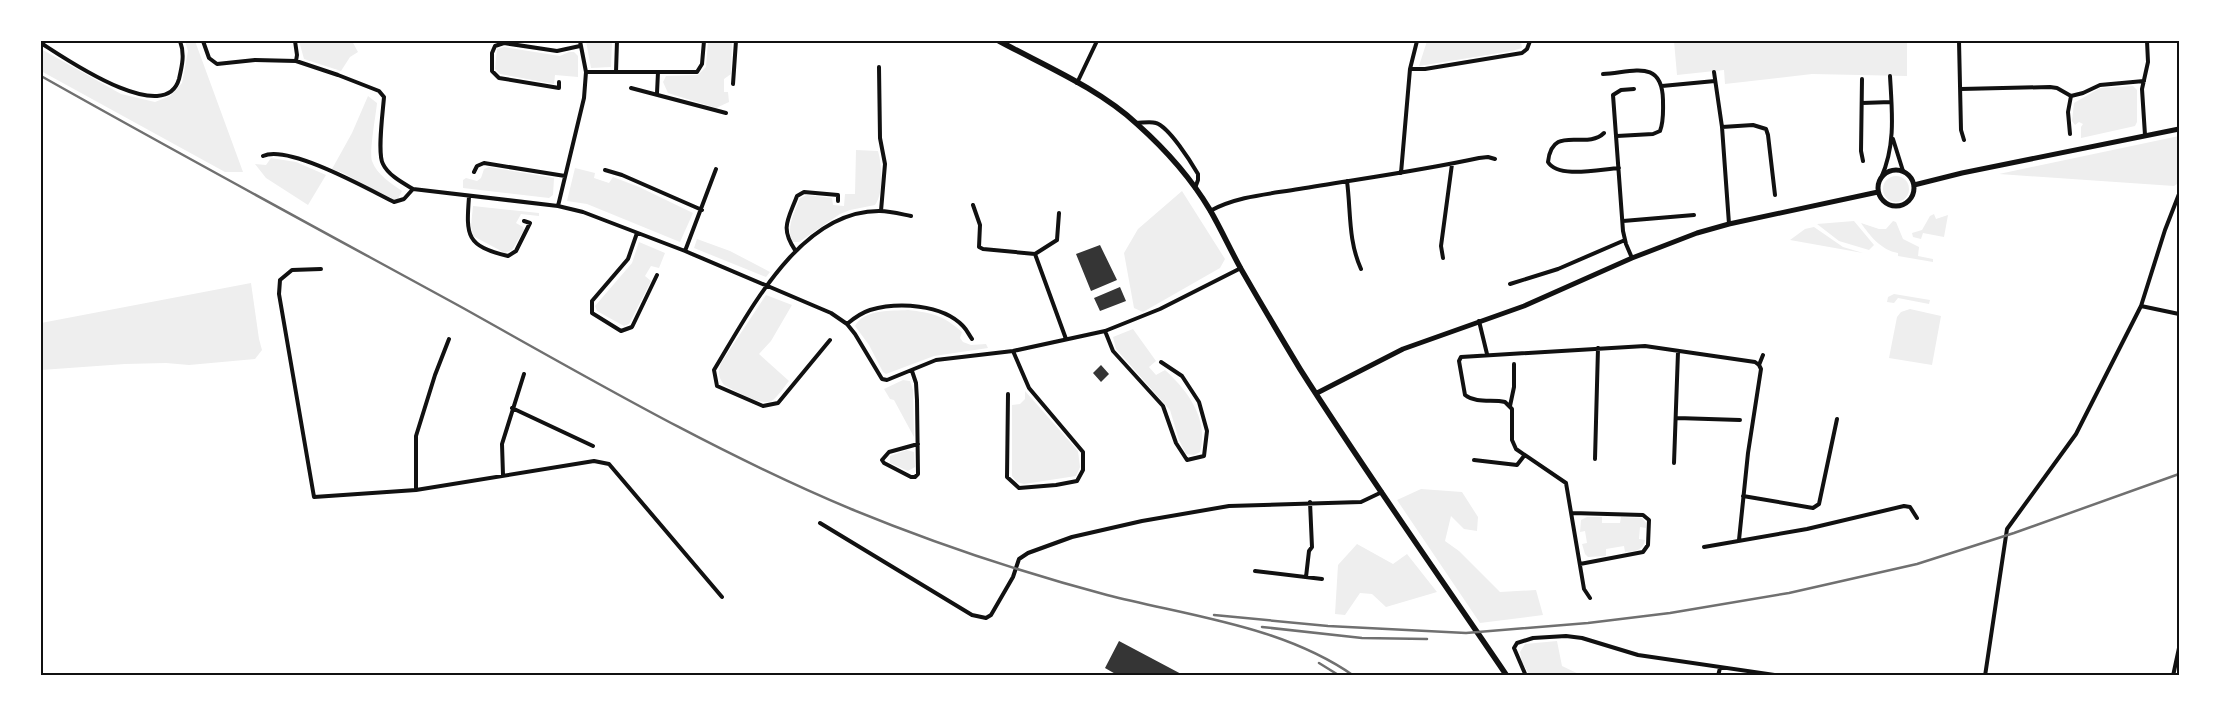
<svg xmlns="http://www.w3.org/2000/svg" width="2220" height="717" viewBox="0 0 2220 717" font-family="Mulish,sans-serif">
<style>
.green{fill:#eee}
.building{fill:#353535}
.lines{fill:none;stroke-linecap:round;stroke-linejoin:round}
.minor{stroke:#111;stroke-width:4}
.tertiary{stroke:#111;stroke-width:5}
.secondary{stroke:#111;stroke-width:5.5}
.rail{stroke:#707070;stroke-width:2.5}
.neatline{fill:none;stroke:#111;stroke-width:2}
</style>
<rect width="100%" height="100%" fill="#fff"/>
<path class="green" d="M185,41h10l48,131h-18l-184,-101v-22l80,45 34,8 15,-6 12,-13 6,-32z
M299,41h53l6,11 -8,5 -9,14 -37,-12z
M586,41h26l-1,26 -20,1z
M708,41h24l-1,33 -7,5v13h4l1,10 -13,6 -48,-15 -5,-11 3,-6 32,-1 8,-8z
M1427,41h94l1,7 -10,3 -93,15z
M1674,41h233v35l-95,-2 -87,10 -1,-14 -47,5z
M504,47l56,9 9,-4h5l4,4v21l-23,-2 -1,9 -54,-10 -5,-5 2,-20z
M2133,86l4,4v32l-2,4 -54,12v-11l2,-3 -4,-2 -4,3 -3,-4 2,-18 26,-15z
M368,96l9,7c-1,12 -8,48 -5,58 5,14 19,22 30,30l-4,8 -5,1 -50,-27 -11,-4 20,-36z
M2179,136v44l-2,4 -3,2 -175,-12z
M856,150l22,1c4,14 6,42 -3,54l-25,5 -10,4 -41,28h-6c-8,-14 2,-30 7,-44l7,-3 25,3 1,7 11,1 1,-12h10z
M271,158l25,4 30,13 -18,30 -42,-27 -11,-14 11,1z
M489,167l65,11 -1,17 -4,3 -86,-10v-8l3,-2 11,3 4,-3 3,-9z
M575,168l20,5 -1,5 15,5 4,-6 26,10 54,26 -13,29 -93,-38 -20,-3z
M1883 189a13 13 0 1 1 26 0a13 13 0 1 1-26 0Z
M1182,191l43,68 -5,9 -77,44 -9,-4 -10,-55 14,-24z
M473,206l66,7v3l-18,-2 -5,9 7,4 1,3 -12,20 -7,3 -32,-17 -2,-10z
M1934,214l2,5 12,-4 -4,22 -21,-4 -2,6 -8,-2 -1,-4 10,-3 8,-14z
M1854,221l20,24 -5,5 -30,-9 -22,-17z
M1893,221l3,1 7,17 16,8 -1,9 15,3v3l-35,-6v-3c-17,-3 -28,-17 -37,-30l18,6h7z
M1814,227l29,20 20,6 -73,-13 15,-11z
M697,239l33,12 40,21 -4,5 -72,-29z
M639,242l26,11 -6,15 -8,-2 -6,10 6,5 -22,43 -5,2 -27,-15 -2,-5 37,-43z
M251,283l8,56 3,11 -7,9 -66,6 -23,-2 -41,1 -84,6v-47z
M1894,294l36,6 -1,4 -31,-6 -4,5 -7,-1 1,-5z
M766,295l26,10 -21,36 -12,13 30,27c-5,6 -10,14 -16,19 -10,8 -39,-10 -49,-15 -6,-8 -6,-13 -3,-22z
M1910,309l31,7 -9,49 -43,-7 8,-41 4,-5z
M908,310c24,3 35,5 54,22l-2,6 3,4 8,3 15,-1 2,4 -54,8 -48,18 -3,-2 -14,-27 -14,-19c9,-17 36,-15 53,-16z
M1133,329l23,32 -7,6 7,8 9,-5c23,21 44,49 35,82l-6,3 -8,-1 -7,-14 -9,-30 -54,-61 -3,-12z
M903,380l7,1 3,9 1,47 -20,-37 -4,-1 -6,-10z
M1025,391l53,60 2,16 -4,9 -52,8 -7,-2 -5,-6v-71l8,-1 5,-5z
M907,450l7,2 1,15 -7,4 -18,-8v-7z
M1421,489l41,3 16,25 -1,14 -13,-2 -13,-13 -6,25 14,10 41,41 36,-2 7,25 -63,8 -83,-123z
M1587,517h15v6h18l1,-6 21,1 4,5v5l-6,-1 -1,12 6,1c-2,11 -10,11 -20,12l-1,-6 -18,3v7l-18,1 -3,-3 -3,-10 5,-1 -2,-12 -5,1 1,-12z
M1357,544l36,20 14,-10 30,38 -51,15 -14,-13 -12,-1 -15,22 -10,-1 3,-49z
M1557,641l5,25 21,10h-53l-8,-14 -2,-10 5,-8z"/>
<path class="building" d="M1100,245l17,35 -26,11 -15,-37z
M1120,287l6,14 -26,10 -6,-13z
M1101,365l8,9 -8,8 -8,-9z
M1119,641l66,35h-66l-14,-8z"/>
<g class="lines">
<path class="minor" d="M203,41l6,17 8,6 38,-4 41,1 42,14 41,16 5,6c-1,14 -7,57 -1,67 5,11 20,19 30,25l145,17 25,6 102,39 146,62 16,11 8,10 27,45 5,1 49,-20 77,-9 92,-20 55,-22 81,-41
M295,41l2,14 -1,6
M1959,41l2,89 3,10
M41,43c22,14 124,85 138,36 3,-13 6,-25 1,-38
M879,67l1,71 5,26 -4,47
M1410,69h15l97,-16 5,-4 3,-8
M586,72h111l5,-8 2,-23
M616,72l1,-31
M1714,72l8,55 7,97
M1603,74c31,-2 59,-15 60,26 0,11 1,21 -3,31l-7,3 -36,2
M1862,79l-1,72 2,10
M559,82v6l-60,-10 -7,-7v-18l3,-7 9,-3 53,8 23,-5
M1077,83l20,-42
M733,84l3,-43
M1662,86l53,-5
M631,88l95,25
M1961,89l89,-2 7,1 14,8 12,-3 17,-8 44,-4
M657,93l1,-21
M1862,103l29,-1
M1136,123c6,0 14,-2 20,0 13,4 35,39 42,51v6l-3,8
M1722,127l31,-2 13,4 2,6 7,60
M1604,133c-18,18 -52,-10 -56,29 10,17 53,7 71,6
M2070,134l-2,-22 3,-16
M2145,135l-3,-46 6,-27 -1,-21
M1893,139l10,32
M263,156c25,-12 105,33 131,46l10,-3 9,-10
M605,170l17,5 80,35
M474,172l3,-6 7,-3 81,13
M1401,173l9,-104 7,-28
M1881,178c15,-33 11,-67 9,-102
M1347,181c4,31 1,59 14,88
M469,197c-3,39 -3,49 39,59l8,-5 14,-28 -6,-2
M973,205l7,20 -1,22 4,2 52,5 22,-14 2,-27
M558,206l26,-108 2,-26 -6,-31
M1210,211c27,-15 60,-17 89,-22 60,-10 120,-18 180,-31l9,-1 7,2
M1623,221l71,-6
M637,233l-9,26 -36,42v12l29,18 11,-4 25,-52
M795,250c-15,-22 -7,-30 2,-54l7,-4 34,3v6
M685,251l31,-82
M1035,254l31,85
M1443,258l-2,-12 11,-82
M1632,258l-6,-14 -3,-13 -10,-136 8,-5 13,-1
M321,269l-29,1 -12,10 -1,14 35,203 102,-7 178,-29 15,3 113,133
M1510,284l48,-15 67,-29
M2141,306l38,8
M1479,321l8,33
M847,324c7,-6 14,-11 23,-14 28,-8 72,-6 93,16 4,4 6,9 9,13
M1105,331l8,20 50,55 13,37 11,17 17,-4 3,-25 -8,-29 -17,-26 -21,-14
M830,340l-52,63 -15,3 -46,-20 -3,-16c36,-59 86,-160 166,-159 10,0 21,3 31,5
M912,371l4,12 1,17 1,74 -3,3h-4l-27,-14 -2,-3 7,-8 29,-8
M1008,394l-1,83 12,11 37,-3 21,-4 6,-11v-18l-54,-64 -16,-37
M1510,406l4,-19v-23
M512,408l81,38
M1677,418l63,2
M1595,459l3,-111
M1474,460l43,5 7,-9
M1674,463l4,-111
M503,475l-1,-31 22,-70
M416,490v-54l19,-61 14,-36
M1743,496l70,12 6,-4 18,-85
M1572,513l71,2 6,5 -1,25 -5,7 -63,12
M820,523l152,92 14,3 5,-3 22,-38 6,-18 9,-6 44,-16 70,-16 87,-15 132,-4 21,-10
M1739,540l9,-87 13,-84 -2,-4 4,-10
M1704,547l103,-18 97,-23 6,1 7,11
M1255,571l67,8
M1306,577l3,-26 3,-4 -2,-45
M1590,598l-6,-9 -18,-106 -50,-34 -4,-9v-31l-7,-7c-13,-3 -28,2 -40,-7l-6,-34 2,-4 184,-11 110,16 4,3
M1526,676l-12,-28 3,-5 16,-5 33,-2 16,2 56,17 143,21
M1718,676l2,-8
M1985,676l22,-147 69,-95 65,-128 24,-76 14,-36
M2173,676l6,-28"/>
<path class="tertiary" d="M1878 188a18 18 0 1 1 36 0a18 18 0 1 1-36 0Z
M1914,185l48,-12 217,-44
M1317,393l86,-44 121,-43 108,-48 65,-25 32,-9 149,-32"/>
<path class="secondary" d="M999,41c46,25 99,47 138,83 28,25 54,54 73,86 11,19 20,39 31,59 19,33 39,67 59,100 66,104 138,205 207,307"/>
<path class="rail" d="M41,76c140,79 281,155 422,232 127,71 254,145 388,201 83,34 169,63 256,86 82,21 176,31 247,81
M1214,615l114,11 138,7 122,-10 82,-10 119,-20 128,-29 97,-31 165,-59
M1262,627l100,11 65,1
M1319,663l21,13"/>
</g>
<rect width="2220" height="717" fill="none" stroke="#ffffff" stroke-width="85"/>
<rect x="42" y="42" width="2136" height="632" class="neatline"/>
</svg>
